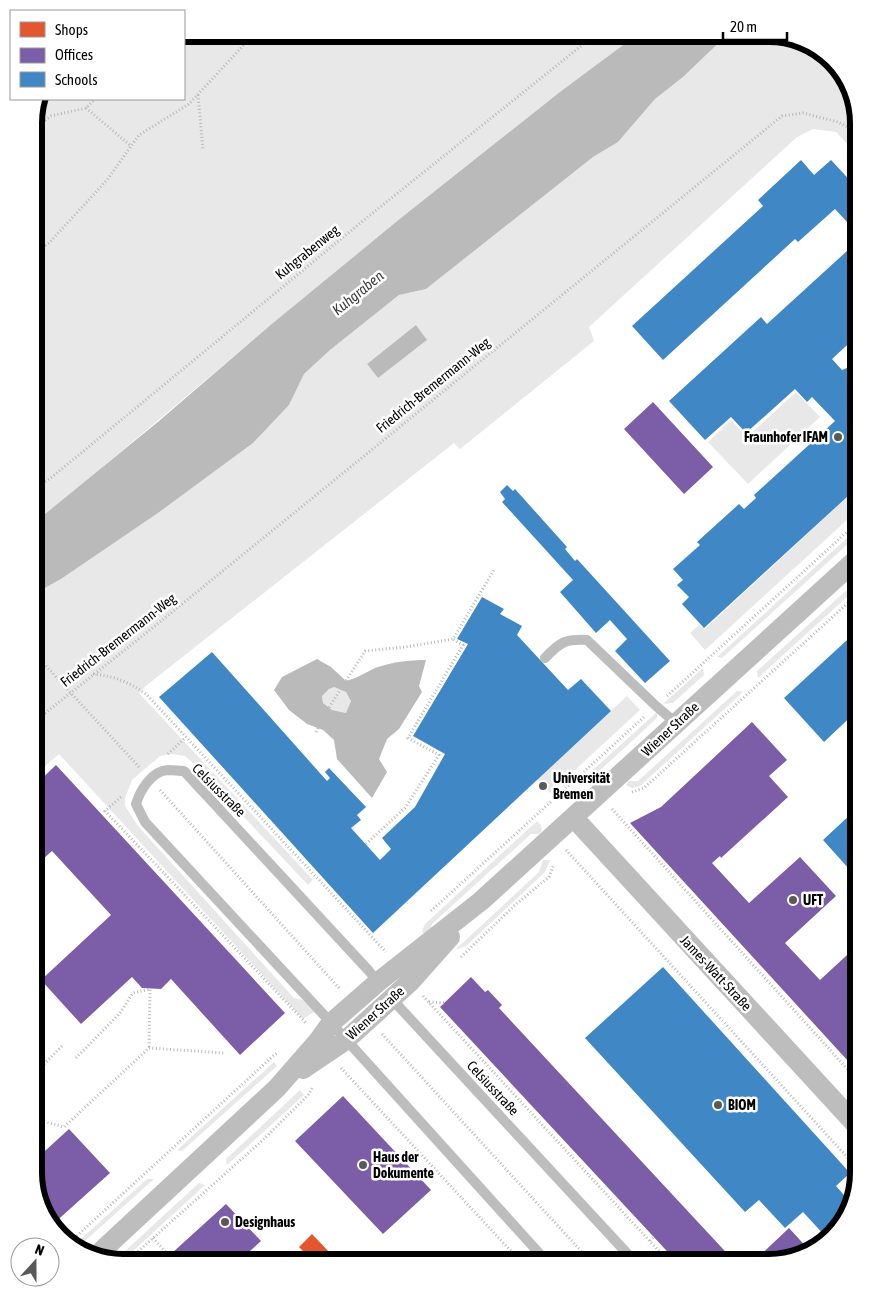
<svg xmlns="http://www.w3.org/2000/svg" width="893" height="1297" viewBox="0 0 893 1297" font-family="'Asap Condensed',sans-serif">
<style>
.green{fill:#e8e8e8;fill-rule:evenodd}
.water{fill:#bababa;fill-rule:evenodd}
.shops{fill:#e4572e}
.offices{fill:#7b5ea7}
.schools{fill:#3f88c5}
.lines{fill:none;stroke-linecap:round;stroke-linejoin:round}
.path{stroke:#b8b8b8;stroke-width:3;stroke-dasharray:1 2.5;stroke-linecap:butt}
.service{stroke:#bdbdbd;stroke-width:10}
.minor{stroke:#bdbdbd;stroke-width:20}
.poi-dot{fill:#595959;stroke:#fff;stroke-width:2}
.labels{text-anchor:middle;stroke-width:5;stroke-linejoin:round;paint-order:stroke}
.street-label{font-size:14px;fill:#000;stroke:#fff}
.poi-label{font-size:14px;font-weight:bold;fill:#000;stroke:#fff;text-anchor:start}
.water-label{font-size:15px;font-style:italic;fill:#3e3e3e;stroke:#fff}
.rim{fill:none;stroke:#000;stroke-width:6}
</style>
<rect width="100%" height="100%" fill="#fff"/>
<path class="green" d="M184,34h454c-144,109 -286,222 -424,339 -60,51 -119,101 -180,150v-406l5,-18h145z
M728,34h47l40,12 15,15v5l20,21 9,36v33l-23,-24 -23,-3 -16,8 -208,190 5,14 -134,108 -6,-6 -307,242 -8,8 174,187 -5,5 -112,-119 -11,-10 -14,-2 -11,2 -28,24 -7,18v8l13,20 156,172 9,2 11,12 -11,7 -244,-265 -25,22v-182l27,-15 97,-66 95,-70 36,-38 15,-31 26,-24 69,-55 27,-6 167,-132 25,-15 37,-43 28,-22zM416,326l11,14 -49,38 -11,-14z
M796,392l24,25 -72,67 -40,-42 23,-22 16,17z
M859,486v23l-154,141 -15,-17 9,-8 6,4z
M859,527v7l-137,124 -5,-1z
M859,579v7l-101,92 -1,-7z
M703,668l1,7 -31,28 -10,1z
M334,687l12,5 5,9 -5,12 -14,-3 -9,-7 -1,-7 7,-7z
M737,691l6,1 -103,94 -8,2 -6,-3 3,-4h9z
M627,696l13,14 -90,83 -13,-14z
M657,712v6l-61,56 -1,8 -3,4 -7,-9z
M537,821l4,4 1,6 -3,3h-8l-99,90 -2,8 -5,4 -3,-5 3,-7z
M543,860h7l-5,12 -79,74 -11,4 84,-78z
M274,1062l3,4 -95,85 -5,-1z
M300,1090l4,5 -77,70 -1,-6z
M147,1179h7l-78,70 -4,-2z
M199,1183l6,2 -85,78 -7,-1z"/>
<path class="water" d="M638,34h90l-45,43 -28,22 -37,43 -25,15 -167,132 -27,6 -69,55 -26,24 -15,31 -36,38 -95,70 -97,66 -27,15v-71l125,-102 114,-98 128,-105 159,-126z
M416,325l11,15 -49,38 -11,-14z
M317,659l14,8 15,14c11,-3 19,-8 29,-13 17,-6 34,-8 51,-8l-7,26 3,6 -23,37 -12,10 -8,20 8,13 -15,26 -35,-39 -3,-19 -11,-10 -16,-6 -18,-14 -15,-20 8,-13zM334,687l12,5 5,9 -5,12 -14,-3 -9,-7 -1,-7 7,-7z"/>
<path class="shops" d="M312,1234l18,19 -11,10h-5l-15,-16z"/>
<path class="offices" d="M653,402l60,65 -29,27 -60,-65z
M752,722l35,38 -18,16 19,21 -67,61 -1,-2 -8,7 37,40 51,-46 36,39 -51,47 35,37 39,-36v73l-3,3 3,4v49l-229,-250 31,-16z
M56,765l229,248 -45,42 -69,-76 -10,10 -19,-1 -10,-11 -51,47 -40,-44 70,-65 -59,-64 -18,16v-81z
M471,977l14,15 3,-2 14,15 -3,3 237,255h-58l-238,-256z
M343,1096l88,94 -48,44 -88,-93z
M69,1129l41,44 -58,52 -6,-7 -12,-44v-13z
M226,1204l35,37 -24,22h-76z
M789,1228l22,24 -41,11h-18z"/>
<path class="schools" d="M801,160l13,15 17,-15 28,30v45l-24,-26 -37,33 -3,-3 -132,121 -31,-34 131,-120 -5,-6z
M859,240v94l-27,25 10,11 7,-3 10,14v105l-155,142 -22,-24 7,-7 -12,-12 6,-5 -10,-11 27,-24 -3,-3 42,-38 5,5 12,-11 -2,-3 81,-74 -23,-24 -5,5 -12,-13 -49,44 -15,-16 -26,23 -36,-39 92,-84 6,7z
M507,485l6,6 2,-2 52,58 -2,2 10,12 2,-2 93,102 -25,22 -30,-32 12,-12 -17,-19 -14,13 -36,-41 13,-12 -71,-78 3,-3 -5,-7z
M482,597l22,12 -4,5 22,12 -5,9 51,55 13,-11 30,32 -238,222 -214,-236 53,-45 115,129 3,-3 -5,-6 4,-4 37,39 -9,8 4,5 -10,8 29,32 11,-11 -9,-11 33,-31 30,-53 -32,-18 55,-92 -11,-5z
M859,629v80l-35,33 -40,-44z
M852,813l7,8v59l-36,-40z
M663,967l187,206 -14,13 15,17 -4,16 -20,19 -24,-26 -18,16 -26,-28 -14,12 -160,-174z"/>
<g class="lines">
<path class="path" d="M198,95l5,55
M86,108l45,38
M34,129l17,-13 35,-8 9,-9
M34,254l15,-11 58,-63 32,-45 50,-31 65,-70
M34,490l18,-13 312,-257 232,-186
M34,653l106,115
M93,674c21,2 36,8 53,20l240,258
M667,696l192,-175
M34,722l126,-100 622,-506 21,-3 35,9 21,11
M316,732l14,-26 35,-55 40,-4 48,-8 42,-71
M168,754l18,-17
M160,790l180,199
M632,792l12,-4 215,-195
M121,797l-16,14 201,212
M612,809l247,273
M366,844l39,-36 34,-53 -31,-17 55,-93 -10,-6
M566,850l293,320
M431,911l213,-194
M461,957l54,-52 34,-28 5,-13
M423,996l247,267
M429,1002l15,1
M382,1034l210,229
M76,1058l44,-45 13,-20 17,-4 -1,59
M341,1068l181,195
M34,1109l5,-5v-35l24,-24
M34,1119l30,8 85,-79 75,5
M153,1238l16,18
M650,1241l4,-4
M69,1243l204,-187 5,-3
M125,1263l138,-123 46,-46 3,-6"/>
<path class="service" d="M545,658c15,-16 20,-19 42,-18l69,66 20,17
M380,985l-11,-14 -185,-200c-5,0 -11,-1 -16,-1 -17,1 -28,21 -32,34l9,18 178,192 225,249
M389,996l247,267"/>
<path class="minor" d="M574,818l285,310
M303,1069l43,-29 64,-58 40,-45
M96,1256l181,-168 41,-47 13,-18 47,-41 103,-81 378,-344"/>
</g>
<g class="poi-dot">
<circle cx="838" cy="437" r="5"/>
<circle cx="543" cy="786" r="5"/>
<circle cx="793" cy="900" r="5"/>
<circle cx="718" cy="1105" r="5"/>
<circle cx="363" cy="1165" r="5"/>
<circle cx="225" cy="1222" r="5"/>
</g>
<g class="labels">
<g class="street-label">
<text transform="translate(307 252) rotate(-39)" y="5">Kuhgrabenweg</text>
<text transform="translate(433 385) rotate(-39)" y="5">Friedrich-Bremermann-Weg</text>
<text transform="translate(118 640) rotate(-38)" y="5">Friedrich-Bremermann-Weg</text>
<text transform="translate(670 729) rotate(-43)" y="5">Wiener Straße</text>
<text transform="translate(219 790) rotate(45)" y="5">Celsiusstraße</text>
<text transform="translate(716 973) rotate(47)" y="5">James-Watt-Straße</text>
<text transform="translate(375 1013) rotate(-42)" y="5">Wiener Straße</text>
<text transform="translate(493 1088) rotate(47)" y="5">Celsiusstraße</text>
</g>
<g class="poi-label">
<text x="828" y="442" text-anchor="end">Fraunhofer IFAM</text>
<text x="553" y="783">Universität<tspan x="553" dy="16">Bremen</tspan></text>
<text x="803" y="905">UFT</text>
<text x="728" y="1110">BIOM</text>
<text x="373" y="1162">Haus der<tspan x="373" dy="16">Dokumente</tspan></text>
<text x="235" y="1227">Designhaus</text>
</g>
<g class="water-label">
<text transform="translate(358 293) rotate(-39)" y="5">Kuhgraben</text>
</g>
</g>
<path d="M0 0H893V1297H0ZM123 42H769A81 81 0 0 1 850 123V1173A81 81 0 0 1 769 1254H123A81 81 0 0 1 42 1173V123A81 81 0 0 1 123 42Z" fill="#fff" fill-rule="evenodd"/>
<path class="rim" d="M123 42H769A81 81 0 0 1 850 123V1173A81 81 0 0 1 769 1254H123A81 81 0 0 1 42 1173V123A81 81 0 0 1 123 42Z"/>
<rect x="10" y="10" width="175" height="90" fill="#ffffff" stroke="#999999"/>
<rect x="20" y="22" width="25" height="15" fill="#e4572e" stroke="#999999"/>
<text x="55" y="35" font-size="15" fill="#000000">Shops</text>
<rect x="20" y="48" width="25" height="15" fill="#7b5ea7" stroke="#999999"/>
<text x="55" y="60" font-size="15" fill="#000000">Offices</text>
<rect x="20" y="72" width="25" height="15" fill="#3f88c5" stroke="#999999"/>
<text x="55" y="85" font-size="15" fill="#000000">Schools</text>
<g transform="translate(35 1262) rotate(21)"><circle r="24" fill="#ffffff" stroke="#999999"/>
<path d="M0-4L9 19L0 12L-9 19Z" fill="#595959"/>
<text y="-8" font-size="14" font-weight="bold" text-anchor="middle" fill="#000000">N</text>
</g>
<path d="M723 32v8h64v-8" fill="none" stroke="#000000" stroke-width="2.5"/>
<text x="730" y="32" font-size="15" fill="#000000" stroke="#ffffff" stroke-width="4" paint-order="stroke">20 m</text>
</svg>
